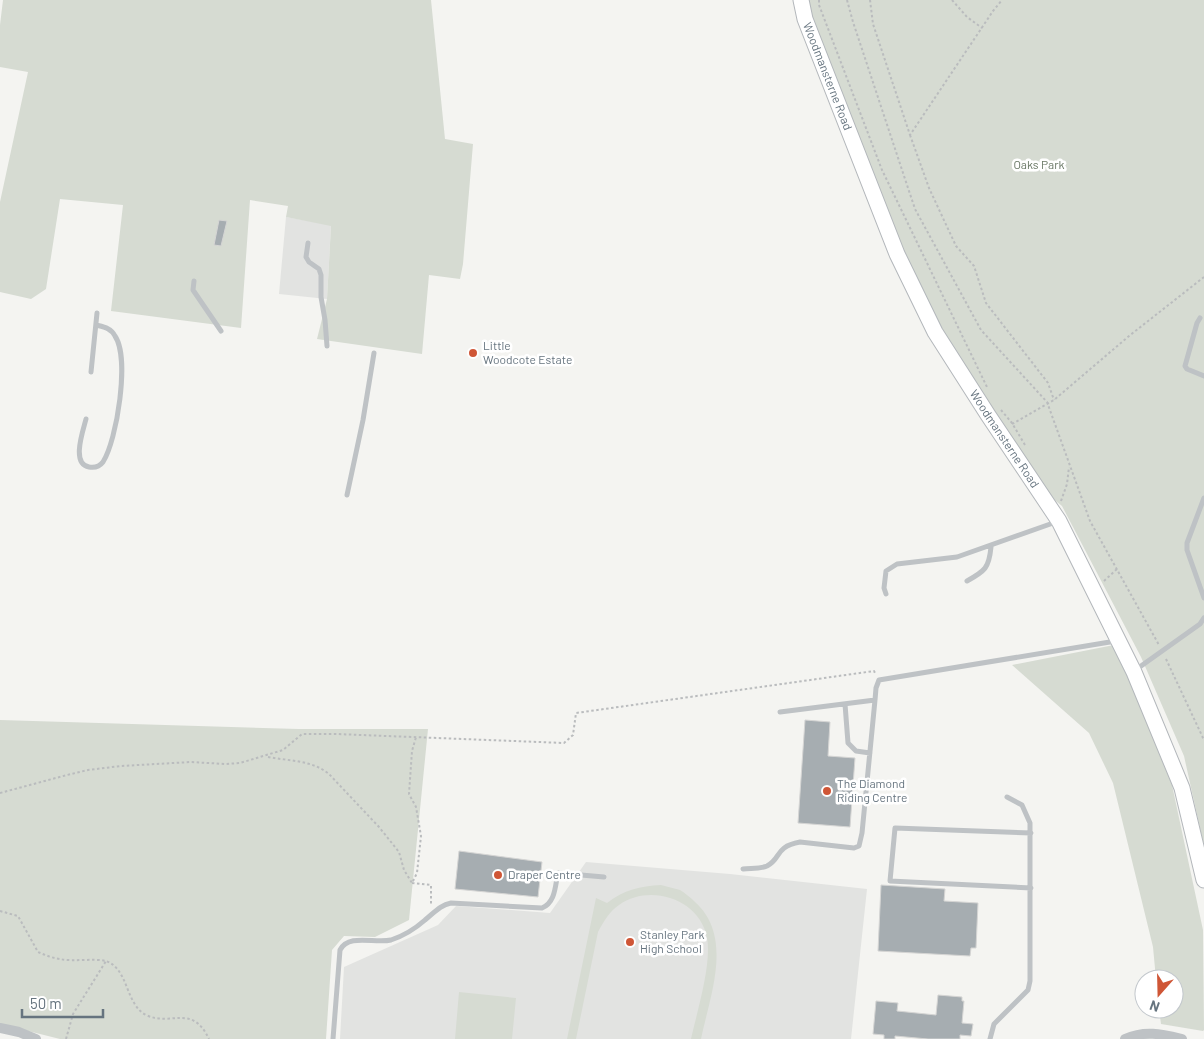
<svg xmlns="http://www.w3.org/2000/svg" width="1204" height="1039" viewBox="0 0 1204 1039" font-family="Barlow,sans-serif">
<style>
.built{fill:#e2e3e1}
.green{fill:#d6dbd2}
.building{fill:#a6adb1;stroke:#d5d5d4}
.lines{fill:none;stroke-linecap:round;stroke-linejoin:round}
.secondary-casing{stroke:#b3b7bb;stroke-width:17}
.path{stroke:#babcbe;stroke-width:2;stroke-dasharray:2.5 2.5;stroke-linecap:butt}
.lane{stroke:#bec2c5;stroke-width:5}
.street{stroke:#bec2c5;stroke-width:10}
.secondary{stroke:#fff;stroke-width:15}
.poi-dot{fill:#cf5636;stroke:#fff;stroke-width:2}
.labels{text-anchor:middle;stroke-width:5;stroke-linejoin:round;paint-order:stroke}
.street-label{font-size:12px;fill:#66747f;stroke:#fff}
.park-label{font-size:12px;fill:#687764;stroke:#fff}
.poi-label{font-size:12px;fill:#66747f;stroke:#fff;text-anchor:start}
</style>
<rect width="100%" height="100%" fill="#f4f4f1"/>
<path class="built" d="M286,217l45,8 -4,74 -48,-5z
M586,862l144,12 137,15 -16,150h-511l4,-72 94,-42 18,-19 94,7z"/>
<path class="green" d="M3,0h428l14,139 28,5 -10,120 -3,15 -31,-4 -7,79 -105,-15 10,-40 4,-73 -45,-9 2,-11 -38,-6 -9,128 -130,-17 12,-106 -63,-6 -14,90 -15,10 -31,-7v-90l28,-130 -28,-5v-42z
M801,0h403v846l-20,-90 -43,-99 -79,-151 -16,-13 -111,-161z
M1114,645l22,51 36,89 31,145 1,100 -1,1 -42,-7 -2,-15h15v-30h-18l-3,-32 -40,-164 -24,-50 -77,-68z
M0,720l299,9h129l-19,191 -34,17 -31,-1 -12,14 -6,89h-266l-60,-15z
M661,885c6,2 13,3 19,5 5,3 11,8 15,12 39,35 15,93 6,137h-10c6,-27 21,-76 16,-101 -7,-39 -57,-55 -88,-33 -9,6 -16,17 -21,27l-22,107h-9l29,-141 11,5c17,-13 33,-17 54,-18z
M459,992l57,6 -4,41h-57z"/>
<path class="building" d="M219,220l8,1 -6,25 -7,-1z
M805,720l25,2 -2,34 27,2 -5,69 -52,-4z
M459,851l83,11 -4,35 -83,-8z
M881,885l64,4 -1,12 34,2 -2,45h-5l-1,8 -92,-5z
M938,995l24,2v4h2l-2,22 11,1 -2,12 -11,-1v4h-32l-33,-3v3h-11v-4l-11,-1 3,-33 22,2 -1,8 39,4z"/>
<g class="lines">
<g class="secondary-casing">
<g id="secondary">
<path id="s1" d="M801,0l4,19 92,235 38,78 53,83 71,106 75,151 48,116 22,92"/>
</g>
</g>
<path class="path" d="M819,0v5l63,165 105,217
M847,0l6,22 62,187 66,121 66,72 43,119 69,124
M870,0l3,24 37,111 83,-124 9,-11
M952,0l15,17 15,11
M910,135l19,53 27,58 18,20 12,37 62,80 6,17
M1001,410l11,13 13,22
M1012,424l42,-24 75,-64 75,-59
M1061,501l6,-17 2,-17
M1104,581l13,-12
M1166,659l38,81
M268,757c21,4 44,3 61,17l50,53 20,25 5,18 8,13 5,-10 4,-37 -5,-29 -7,-13 3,-43 4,-14
M0,793l67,-18 21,-5 33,-4 70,-4 34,2 15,-1 43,-13 19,-16h34l228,9 9,-8 3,-22 298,-42 2,4
M412,883l19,2v21
M0,911l18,5 20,36c7,3 14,6 22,7 13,3 34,-1 46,2 23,8 19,43 40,54 25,12 46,-12 63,24
M66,1039l7,-25 33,-53"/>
<path class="lane" d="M308,243l-2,14 3,5 10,7 2,6v22l4,23 2,26
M194,281l-1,9 28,41
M1200,318l-3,5 -12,43 2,3 17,7
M91,372l6,-59
M86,419c-3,12 -15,45 3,48 6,1 11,-1 14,-5 14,-22 27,-104 12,-126 -4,-8 -11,-9 -19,-11
M347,495l16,-75 11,-67
M1204,498l-17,45v7l17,48
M967,581c18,-10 22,-13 24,-34
M886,594l-2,-6 2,-17 11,-7 60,-7 99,-35
M1134,671l66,-47 4,-6
M845,704l3,39 8,8 14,2
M780,712l95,-12 1,-12 3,-8 237,-39
M743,869c7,-1 17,0 24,-3 15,-8 7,-19 33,-24l54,6 5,-2 3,-13 13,-133
M1031,888l-141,-7 5,-53 136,5
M333,1039l7,-89c9,-17 35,-6 51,-10 12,-4 25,-12 34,-20 9,-7 15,-15 26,-17l91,5c14,-6 13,-23 16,-35l46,4
M990,1039l4,-15 34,-34 2,-9v-158l-8,-18 -15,-8"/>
<path class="street" d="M0,1028l19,4 17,7
M1125,1039c20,-9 36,-5 57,0"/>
<use href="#secondary" class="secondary"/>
</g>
<g class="poi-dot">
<circle cx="473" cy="353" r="5"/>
<circle cx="827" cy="791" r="5"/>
<circle cx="498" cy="875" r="5"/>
<circle cx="630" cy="942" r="5"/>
</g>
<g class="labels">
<g class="street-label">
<text dy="4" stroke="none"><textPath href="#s1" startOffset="81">Woodmansterne Road</textPath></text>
<text dy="4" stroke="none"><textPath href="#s1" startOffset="486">Woodmansterne Road</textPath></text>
</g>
<g class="park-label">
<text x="1039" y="169">Oaks Park</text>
</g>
<g class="poi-label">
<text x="483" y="350">Little<tspan x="483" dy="14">Woodcote Estate</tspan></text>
<text x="837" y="788">The Diamond<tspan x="837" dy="14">Riding Centre</tspan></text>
<text x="508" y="879">Draper Centre</text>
<text x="640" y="939">Stanley Park<tspan x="640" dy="14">High School</tspan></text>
</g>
</g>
<g transform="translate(1159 994) rotate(200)"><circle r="24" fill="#ffffff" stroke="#c2c7cc"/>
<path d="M0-4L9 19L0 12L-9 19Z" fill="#cf5636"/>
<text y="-8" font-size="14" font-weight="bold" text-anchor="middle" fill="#66747f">N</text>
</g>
<path d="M22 1009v8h81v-8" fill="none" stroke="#66747f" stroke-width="2.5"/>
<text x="30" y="1009" font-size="15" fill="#66747f" stroke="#ffffff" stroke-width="4" paint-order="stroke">50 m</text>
</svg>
